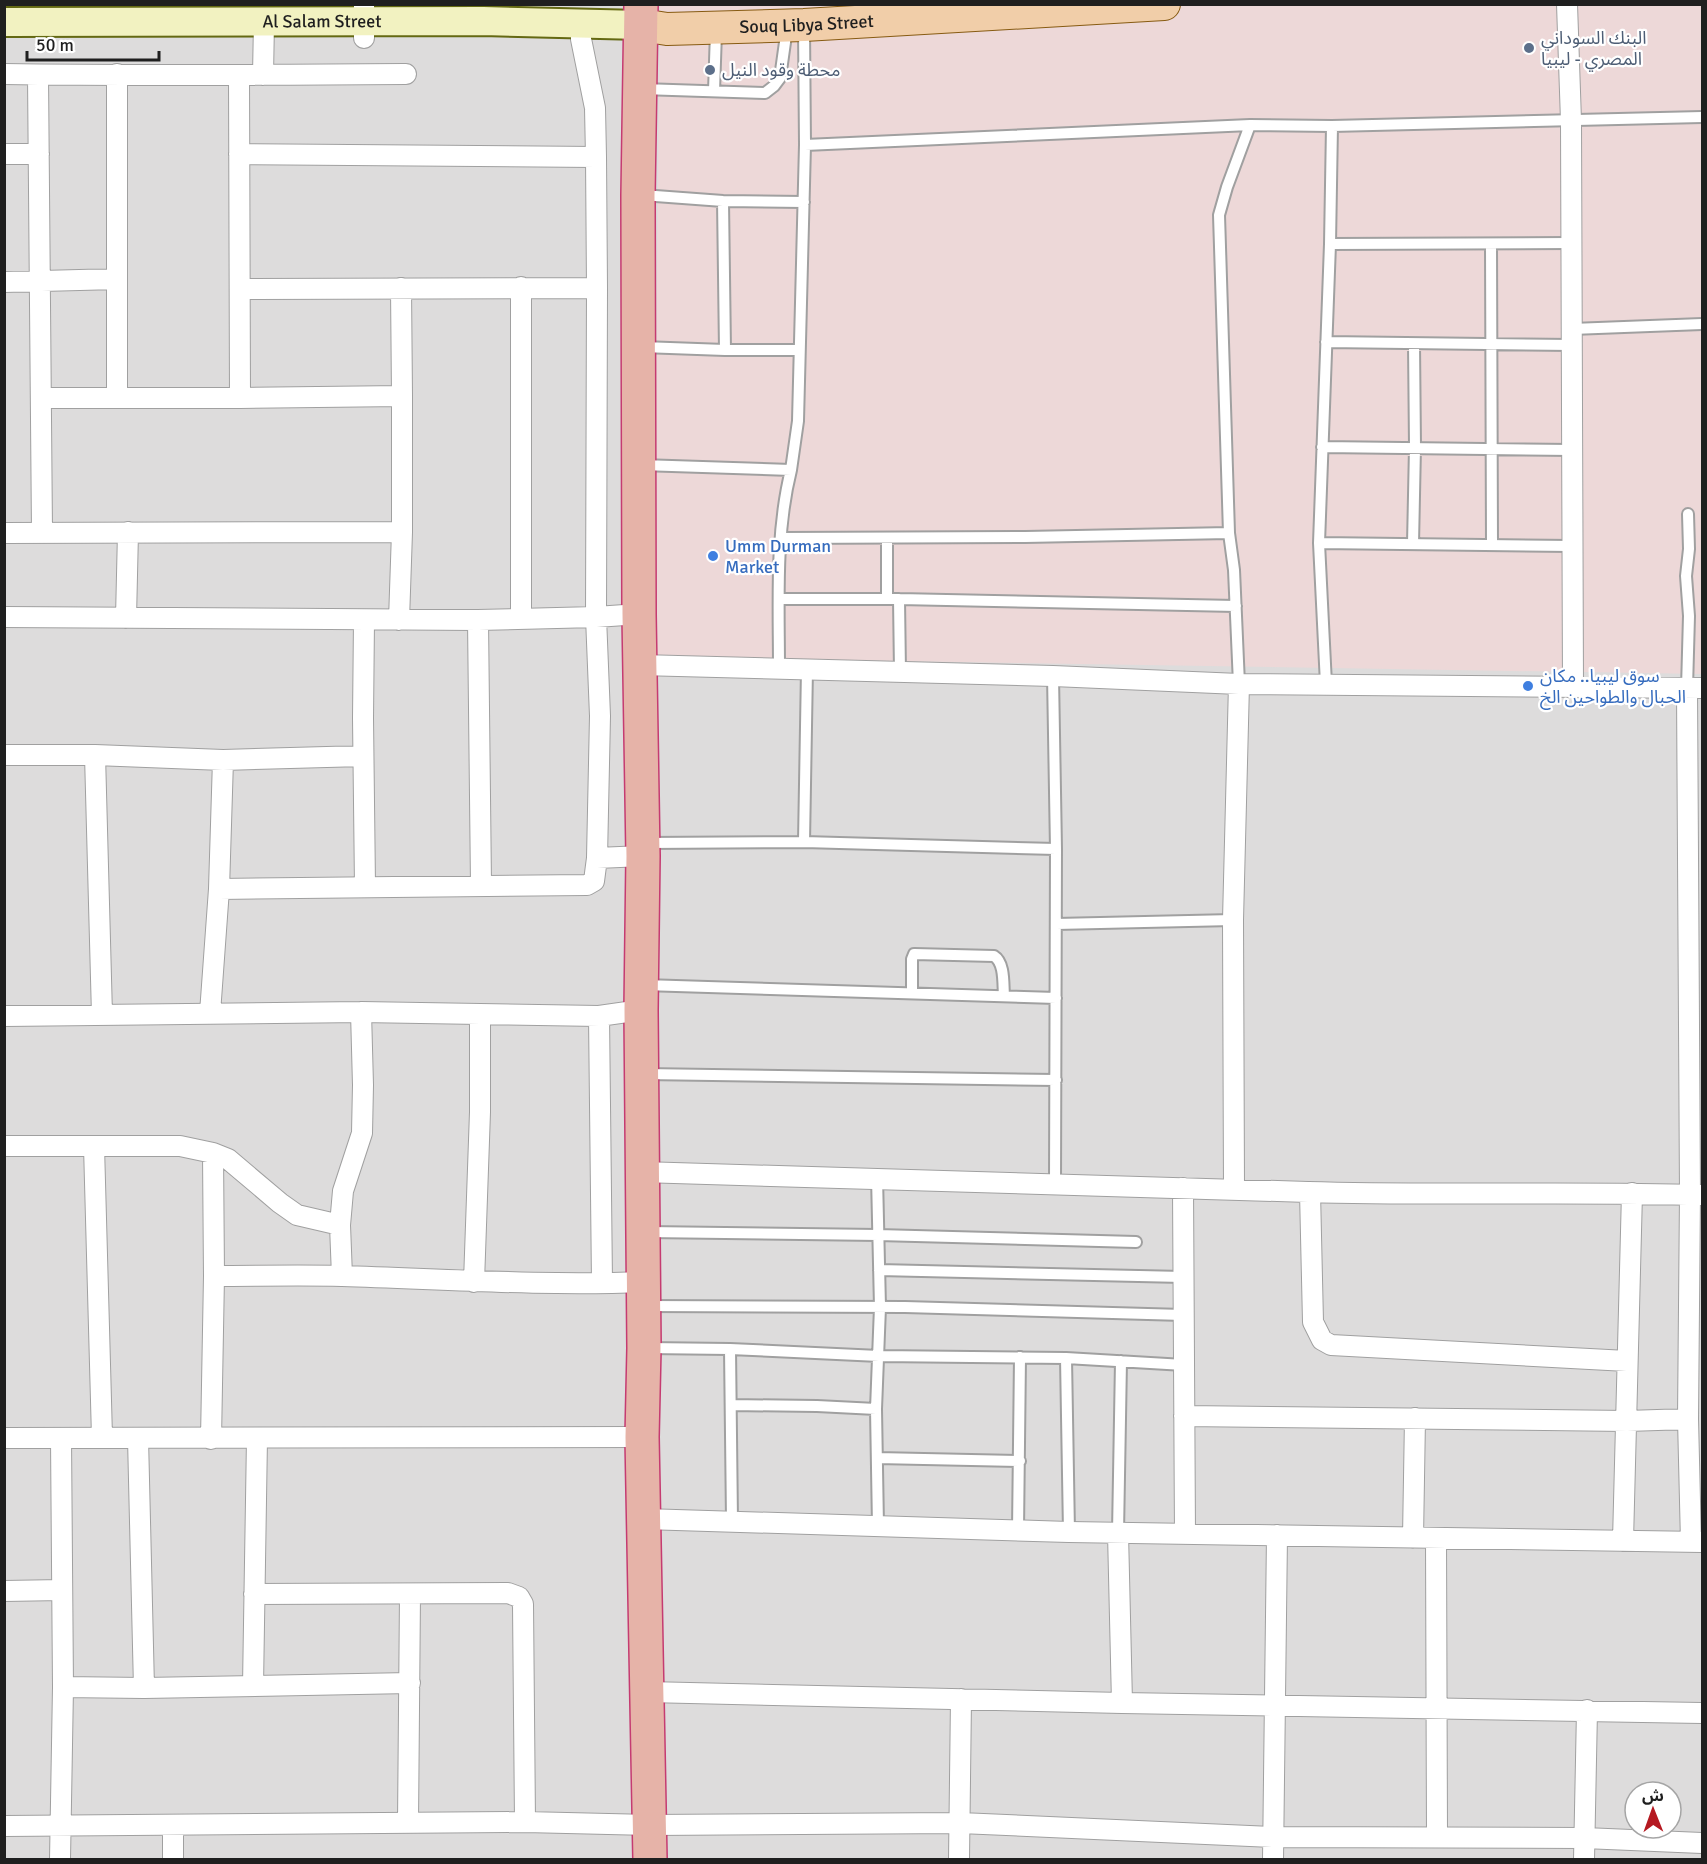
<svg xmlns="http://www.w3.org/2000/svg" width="1707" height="1864" viewBox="0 0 1707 1864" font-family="Signika,'Noto Sans Arabic',sans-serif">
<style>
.residential{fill:#dddcdc;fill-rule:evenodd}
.commercial{fill:#edd8d8}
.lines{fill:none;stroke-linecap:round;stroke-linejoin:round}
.service-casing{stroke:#a0a0a0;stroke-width:14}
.minor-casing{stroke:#a0a0a0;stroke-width:22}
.secondary-casing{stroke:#646912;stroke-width:32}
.primary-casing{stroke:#875b12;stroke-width:34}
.trunk-casing{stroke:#c53b71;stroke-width:36}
.service{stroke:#fff;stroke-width:10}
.minor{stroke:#fff;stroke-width:20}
.secondary{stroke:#f2f2c1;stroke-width:28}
.primary{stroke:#f1cea9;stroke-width:32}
.trunk{stroke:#e6b3a8;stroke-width:33}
.service-dot{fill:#5c6f8a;stroke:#fff;stroke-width:2}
.shop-dot{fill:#3f7fe0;stroke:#fff;stroke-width:2}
.labels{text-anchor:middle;stroke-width:4.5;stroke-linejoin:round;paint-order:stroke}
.street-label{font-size:18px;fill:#1f1f1f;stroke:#fff}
.service-label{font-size:18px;fill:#4e5e75;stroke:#fff;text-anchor:start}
.shop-label{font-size:18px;fill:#366cbe;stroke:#fff;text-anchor:start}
</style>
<rect width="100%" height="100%" fill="#eeebe6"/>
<path class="residential" d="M5,5h1697v1854l-1697,1zM1635,1792h36v36h-36z"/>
<path class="commercial" d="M660,5h1042v669l-1049,-17z"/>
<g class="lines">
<g class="service-casing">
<path id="service" d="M642,89l123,4 9,-7 6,-8 7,-50
M714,91l2,-59
M805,145l445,-20 82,1 370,-9
M642,195l81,6 81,1
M723,201l2,149
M1330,244l241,-1
M1491,244l1,300
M1572,329l130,-5
M1326,342l246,3
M642,347l83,3h74
M1322,447l250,3
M641,465l150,5 7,-49 7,-276 -1,-117
M781,538l244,-1 204,-4
M1319,543l252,3
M1413,544l2,-97 -1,-103
M779,599h120l337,7
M887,599v-61
M899,599l1,73
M779,669c0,-66 -4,-135 12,-199
M1053,676l3,173 -1,334
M1239,684l-5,-114 -5,-37 -10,-318 8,-28 23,-62
M1326,684l-7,-141 11,-299 2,-118
M1687,688l2,-72 -3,-40 3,-27 -1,-35
M804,842l3,-173
M646,843l158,-1 252,7
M1056,924l177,-4
M644,985l412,13
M912,993v-34l2,-5 80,2c11,7 9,28 10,40
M644,1074l412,6
M877,1177l3,130 -4,102 2,117
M647,1232l231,3 258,7
M879,1270l304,7
M646,1306l259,1 278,8
M647,1348l83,1 149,7 187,2 118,7
M730,1349l2,172
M1066,1358l3,174
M731,1405l86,1 59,3
M877,1458l143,3
M1018,1531l2,-174
M1118,1533l3,-172"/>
</g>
<g class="minor-casing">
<path id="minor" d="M364,4v34
M1567,4l4,117 2,566
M4,74c134,2 268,1 402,0
M117,74v324
M239,75l1,323 162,-2v136l-3,88
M263,75l1,-53
M38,76l4,456
M4,154h35
M239,154l357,3
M4,282l113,-3
M401,288l1,108
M240,289l357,-1
M41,398h199
M4,533l398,-1
M4,617l474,3 118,-3 43,-3
M126,618l2,-86
M521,619v-332
M364,620l-1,98 2,168
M478,620l3,265
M640,665l413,11 186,8 463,4
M1687,688l3,506 -2,225 3,123
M4,755h91l128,5 140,-4
M95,755l7,260
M597,858l46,-2
M219,889l368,-4 7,-4 3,-23 3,-142 -4,-99 1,-329 -1,-131 -1,-49 -14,-69v-16
M210,1013l9,-124 4,-129
M4,1016l357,-4 238,4 42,-6
M599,1016l3,267
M4,1146h176l33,7 15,6 52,44 17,12 43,10
M94,1146l8,291
M641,1172c222,5 444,13 667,20 131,4 263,-1 394,3
M1183,1188l2,346
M1234,1189l-1,-269 6,-236
M1310,1192l3,130 9,18 9,5 296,16
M214,1276c43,0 86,-1 128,0 101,3 201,10 301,6
M342,1276l-2,-51 3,-34 19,-58 1,-48 -2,-73
M474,1282l6,-170v-96
M1184,1416l443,5 61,-2
M4,1438l638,-1
M138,1438l6,250
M211,1439l3,-163 -1,-123
M644,1519l425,13 633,10
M1118,1533l4,170
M1413,1538l2,-120
M1436,1538l1,298
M1623,1541l9,-348
M4,1591l58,-1
M254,1594l254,-1 11,4 4,7 2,218
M253,1686l4,-248
M63,1687l81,1 266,-5
M647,1692l475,11 580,10
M408,1823l2,-229
M4,1826l521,-4 125,3 310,-2 313,14 311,1 118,5
M173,1826v34
M60,1860l3,-173 -2,-249
M959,1860l2,-161
M1273,1860l4,-325
M1584,1860l3,-150"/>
</g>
<g class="secondary-casing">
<g id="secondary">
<path id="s1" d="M4,22l479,-1 158,4"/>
</g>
</g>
<g class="primary-casing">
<g id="primary">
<path id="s2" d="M641,25l26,4 137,-4 360,-21"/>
</g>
</g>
<g class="trunk-casing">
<path id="trunk" d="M641,4l-3,191 1,419 4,242 -2,154 3,338 -2,89 8,423"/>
</g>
<use href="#service" class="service"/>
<use href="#minor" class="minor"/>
<use href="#secondary" class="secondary"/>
<use href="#primary" class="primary"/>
<use href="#trunk" class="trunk"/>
</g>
<g class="service-dot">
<circle cx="1529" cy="48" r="6"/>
<circle cx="710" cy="70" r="6"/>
</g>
<g class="shop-dot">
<circle cx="713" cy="556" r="6"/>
<circle cx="1528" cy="686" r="6"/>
</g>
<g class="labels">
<g class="street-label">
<text dy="6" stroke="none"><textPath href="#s1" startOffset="318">Al Salam Street</textPath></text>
<text dy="6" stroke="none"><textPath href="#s2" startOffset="166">Souq Libya Street</textPath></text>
</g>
<g class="service-label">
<text x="1541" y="44">البنك السوداني<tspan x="1541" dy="21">المصري - ليبيا</tspan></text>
<text x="722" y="76">محطة وقود النيل</text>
</g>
<g class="shop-label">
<text x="725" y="552">Umm Durman<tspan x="725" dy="21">Market</tspan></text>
<text x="1540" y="682">سوق ليبيا.. مكان<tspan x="1540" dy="21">الحبال والطواحين الخ</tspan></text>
</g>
</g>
<rect width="1707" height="1864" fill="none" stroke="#1f1f1f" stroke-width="12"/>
<g transform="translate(1653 1810) rotate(359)"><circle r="28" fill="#ffffff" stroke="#a5a5a5" stroke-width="1.5"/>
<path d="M0-4.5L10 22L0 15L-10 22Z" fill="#b51921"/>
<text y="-9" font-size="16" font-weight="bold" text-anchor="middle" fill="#1f1f1f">ش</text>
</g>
<path d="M27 51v9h132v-9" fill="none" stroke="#1f1f1f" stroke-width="3"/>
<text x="36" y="51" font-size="18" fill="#1f1f1f" stroke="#ffffff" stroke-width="4.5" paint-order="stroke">50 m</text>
</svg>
